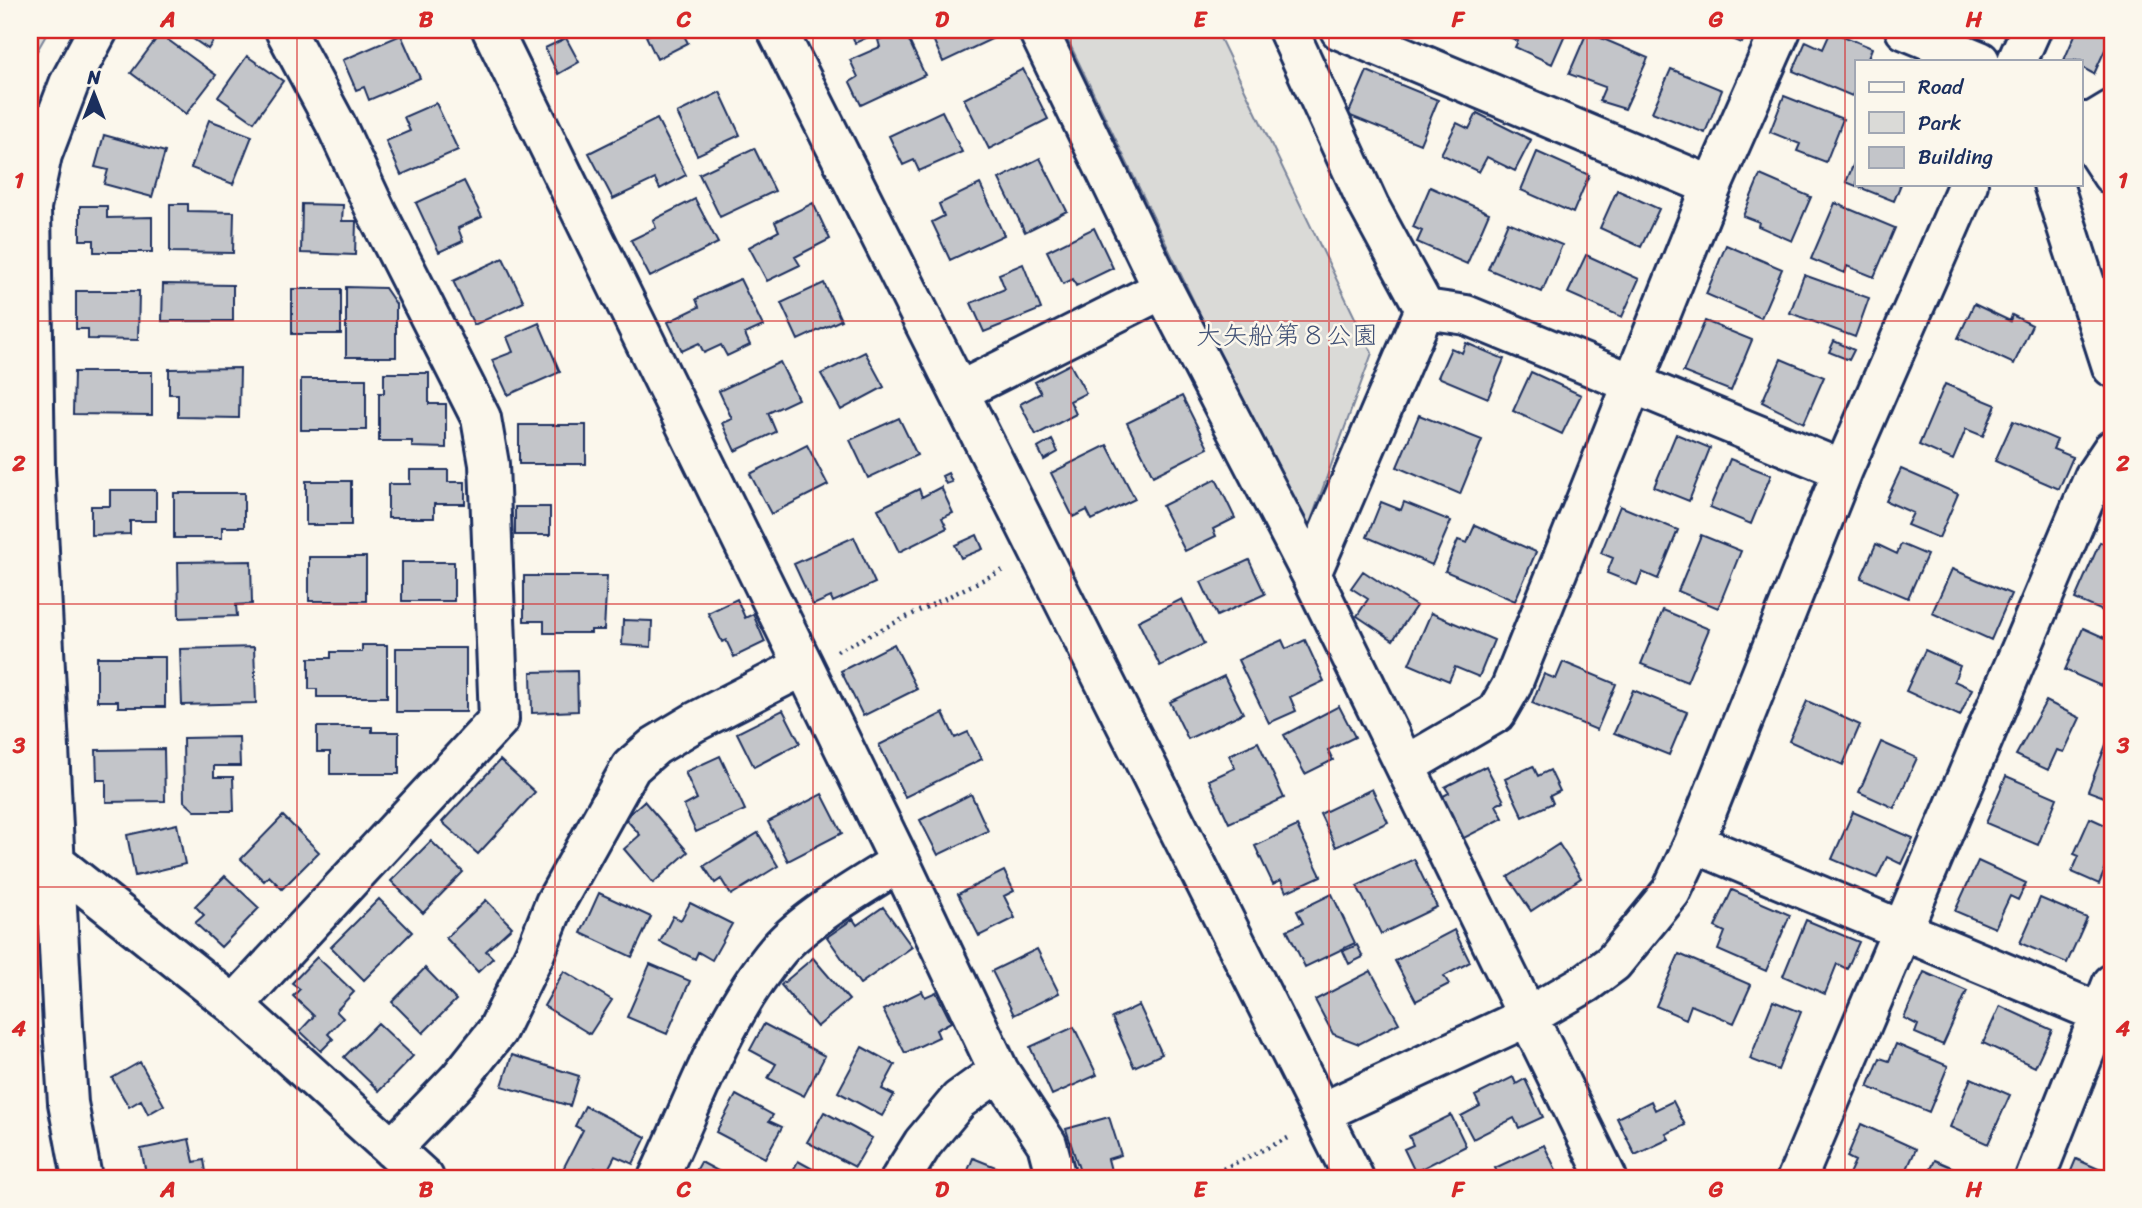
<svg xmlns="http://www.w3.org/2000/svg" width="2142" height="1208" viewBox="0 0 2142 1208" font-family="Sriracha,'Klee One',sans-serif">
<style>
.green{fill:#dadad7;stroke:#7a849a;stroke-width:2}
.building{fill:#c3c5c9;stroke:#1b2f5e;stroke-width:2}
.lines{fill:none;stroke-linecap:round;stroke-linejoin:round}
.minor-casing{stroke:#1b2f5e;stroke-width:44}
.path{stroke:#1b2f5e;stroke-width:4.5;stroke-dasharray:2 5;stroke-linecap:butt}
.minor{stroke:#fbf7ec;stroke-width:38}
.grid{fill:none;stroke:#d62828;stroke-width:2;stroke-opacity:0.55}
.labels{text-anchor:middle;stroke-width:5;stroke-linejoin:round;paint-order:stroke}
.park-label{font-size:26px;fill:#415176;stroke:#fbf7ec}
.neatline{fill:none;stroke:#d62828;stroke-width:2.5}
.grid-label{font-size:23px;text-anchor:middle;font-weight:bold;fill:#d62828}
</style>
<rect width="100%" height="100%" fill="#fbf7ec"/>
<filter id="ink" filterUnits="userSpaceOnUse"><feTurbulence type="fractalNoise" baseFrequency=".0143" numOctaves="2"/><feDisplacementMap in="SourceGraphic" scale="14" xChannelSelector="R" yChannelSelector="G"/><feConvolveMatrix kernelMatrix="1 2 1 2 8 2 1 2 1" color-interpolation-filters="sRGB"/></filter>
<g filter="url(#ink)">
<path class="green" d="M30,30h19l-19,33z
M1063,30h141l15,6 153,317 -66,181z
M30,1140h3l7,38h-10z"/>
<path class="building" d="M180,30h41l-13,19z
M659,30h22l7,13 -31,16 -11,-23z
M850,30h31l1,1 -27,12z
M901,30h3l21,45 -64,30 -11,-23 8,-5 -8,-17 30,-13 -2,-7z
M929,30h68l3,5 -57,27z
M1507,30h60l-15,34 -37,-17 3,-6 -13,-6z
M1710,30h38l-6,13z
M2077,30h35v13l-3,-2 -15,33 -13,-7v-6l-17,-1z
M1831,31l41,17 -5,13h-10v24l-5,11 -59,-25 13,-30 17,8z
M1587,32l61,26 -23,51 -26,-8 6,-14 -36,-13z
M160,34l56,41 -30,39 -55,-41z
M401,35l19,43 -51,22 -5,-13 -8,3 -13,-30z
M566,38l13,24 -21,12 -13,-26z
M247,56l36,25 -29,41 -36,-25z
M1023,69l25,50 -59,30 -25,-50z
M1671,69l51,21 -17,43 -53,-21z
M1367,71l71,29 -18,44 -72,-29z
M720,92l20,43 -43,20 -20,-42z
M1784,96l59,23 -17,43 -29,-11 3,-7 -30,-12z
M436,103l22,47 -57,25 -15,-34 24,-10 -6,-14z
M942,111l20,41 -43,19 -5,-11 -11,5 -14,-29z
M1477,113l54,27 -16,31 -28,-14 -8,15 -38,-18 16,-31 12,6z
M657,119l29,56 -26,14 -5,-10 -42,20 -24,-46z
M209,120l43,16 -19,48 -42,-16z
M104,135l61,17 -13,45 -48,-13 4,-14 -13,-3z
M754,148l21,43 -55,26 -21,-43z
M1537,152l52,23 -16,38 -52,-23z
M1857,156v28h44l-7,17 -48,-19z
M1040,158l27,53 -42,21 -26,-53z
M1760,175l51,22 -19,44 -34,-15 1,-4 -16,-6z
M464,181l18,36 -24,11 5,13 -24,11 -23,-49z
M980,184l24,51 -54,25 -18,-38 12,-6 -5,-12z
M1430,187l59,26 -22,51 -50,-22 5,-11 -9,-4z
M1617,190l42,19 -18,38 -41,-19z
M695,199l23,44 -68,34 -19,-37 25,-12 -3,-8z
M813,203l17,36 -35,18 5,8 -33,16 -18,-34 30,-16 -4,-9z
M1835,203l60,25 -21,49 -27,-11 -2,7 -34,-14z
M170,204h18v7l46,1 -1,41 -63,-1z
M302,204l41,1 -1,16h14l-1,34 -54,-2z
M80,206h27v12l45,-1v35h-58v-12h-14z
M1508,222l54,23 -20,47 -54,-23z
M1094,228l19,40 -37,18 -3,-7 -10,5 -16,-33z
M1726,245l56,24 -21,49 -55,-24z
M1586,255l53,24 -17,38 -54,-24z
M503,258l21,44 -50,23 -21,-44z
M1023,264l18,45 -57,23 -13,-29 34,-14 -6,-15z
M1804,275l65,23 -14,39 -65,-24z
M740,279l23,47 -18,8 5,11 -23,11 -6,-11 -17,8 -5,-10 -17,8 -14,-29 31,-15 -3,-8z
M824,283l17,37 -43,20 -17,-37z
M163,284l70,1v36h-71z
M346,287l39,1 11,16v53h-50z
M292,289h49v45h-49z
M76,291h63l-1,49 -50,-1v-10h-12z
M1974,304l36,17 2,-6 20,10 -18,39 -56,-26z
M1705,321l47,19 -21,51 -48,-19z
M539,323l21,49 -52,23 -16,-35 21,-8 -6,-15z
M1834,341l20,9 -5,10 -20,-8z
M1466,343l38,16 -16,39 -50,-21 13,-29 11,5z
M865,352l19,35 -43,23 -20,-36z
M1781,359l43,18 -20,46 -42,-21z
M780,362l18,37 -30,14 8,19 -41,19 -13,-28 10,-4 -13,-28z
M1070,364l16,29 -16,8 6,13 -40,21 -16,-31 21,-11 -6,-11z
M240,368l-1,50 -61,-1v-23h-9v-25z
M74,372h78v43l-79,-1z
M1531,372l50,23 -19,39 -49,-23z
M384,373h45v31h17v44l-34,-1v-6h-33v-48h5z
M301,379h65v51h-65z
M1945,384l51,21 -13,31 -17,-7 -13,31 -34,-15z
M1182,396l26,52 -55,28 -26,-53z
M1419,415l63,25 -22,54 -63,-27z
M899,418l18,37 -49,23 -18,-38z
M2013,421l44,19 -4,9 20,8 -14,32 -64,-28z
M519,425h67v39h-67z
M1676,434l34,14 -21,53 -35,-14z
M1052,440l6,12 -14,8 -6,-12z
M807,445l21,40 -57,29 -21,-40z
M1107,445l28,54 -43,21 -5,-10 -14,7 -22,-44z
M1730,459l41,16 -20,49 -41,-17z
M1901,469l57,25 -19,44 -32,-13 6,-12 -27,-12z
M410,470h38v12h17v22h-31v14h-46v-34h22z
M948,473l4,9 -6,2 -4,-8z
M1216,479l19,39 -22,11 3,7 -31,15 -23,-45z
M306,481h45v44h-45z
M941,487l12,26 -11,5 5,10 -48,24 -21,-43 41,-20 3,8z
M110,490h46v31h-26v13l-39,1v-29h19z
M174,493h70v34h-22v11h-48z
M1381,502l20,8 3,-8 47,19 -19,44 -65,-28z
M1620,506l58,24 -20,49 -16,-7 -5,13 -30,-12 6,-15 -12,-5z
M515,507h35v28h-35z
M1475,525l61,27 -21,49 -70,-30 13,-31 9,3z
M977,535l6,14 -22,9 -6,-13z
M1701,535l40,16 -23,57 -40,-17z
M854,537l21,46 -42,19 -2,-5 -18,8 -19,-41z
M2100,542l12,5v68l-37,-16z
M1876,544l21,10 4,-10 26,11 -19,43 -47,-20z
M309,557h57v44h-57z
M1249,560l16,34 -48,22 -16,-34z
M251,561l1,43 -16,1 1,11 -58,2 -1,-56z
M402,562h52v39h-52z
M1952,569l59,25 -20,46 -59,-27z
M1363,571l53,35 -23,34 -36,-24 11,-17 -17,-11z
M524,576h83l-3,54h-13v3h-47v-12h-20z
M737,599l8,19 8,-4 12,28 -31,15 -8,-17 -4,2 -14,-29z
M1182,599l22,45 -44,22 -22,-45z
M1663,610l46,19 -22,53 -46,-18z
M1431,613l63,27 -15,37 -24,-10 -6,14 -40,-17z
M623,620l29,1 -1,26 -29,-2z
M2083,628l29,13v19l-11,26 -36,-16z
M1282,640l4,9 19,-9 19,41 -34,16 6,14 -27,12 -31,-63z
M894,644l23,45 -54,27 -22,-45z
M362,645h25v52h-70v-8h-8v-31h22v-6h31z
M254,647l2,56 -74,2 -2,-56z
M396,648h70v64h-70z
M1925,650l35,16 -6,15 18,8 -12,27 -54,-25z
M97,657h68v50h-47v-6h-21z
M1563,662l53,22 -19,46 -65,-27 12,-29 12,5z
M577,671l1,40 -46,2 -1,-41z
M1224,676l19,37 -55,26 -18,-37z
M1633,690l54,22 -18,43 -55,-22z
M1807,701l53,24 -17,40 -54,-24z
M2046,701l34,17 -16,34 -7,-2 -9,20 -32,-15z
M1339,706l16,31 -27,13 5,10 -28,14 -21,-39z
M783,710l17,33 -46,24 -17,-34z
M943,713l12,25 13,-6 14,27 -77,38 -26,-52z
M317,727h55v5h27v42h-69v-22h-13z
M239,737l1,29h-26v11h19l1,34h-39l-11,-10 -1,-63z
M2109,737l3,1v62l-24,-9z
M1258,742l26,56 -55,25 -20,-43 26,-12 -6,-13z
M1881,742l36,16 -23,50 -35,-16z
M164,749l1,52 -59,1v-22h-9l-1,-30z
M720,756l25,54 -49,22 -12,-26 13,-7 -12,-27z
M500,760l35,32 -57,62 -36,-32z
M1486,766l18,35 -8,4 7,13 -43,22 -22,-41 11,-6 -4,-6z
M1533,766l5,10 12,-6 10,21 -10,5 3,7 -30,14 -18,-38z
M2006,776l51,22 -19,47 -52,-22z
M1372,789l16,33 -52,25 -16,-33z
M822,794l20,39 -54,28 -20,-39z
M971,794l17,37 -50,24 -18,-35z
M644,801l44,51 -35,31 -29,-34 16,-14 -15,-17z
M1853,812l60,26 -12,26 -14,-7 -10,21 -45,-19z
M283,816l36,36 -37,37 -13,-13 -5,5 -23,-22z
M2090,818l22,10v25l-13,31 -27,-12 7,-16 -5,-2z
M177,824l8,40 -50,12 -8,-41z
M1297,826l24,50 -35,16 -5,-12 -8,4 -18,-38z
M758,833l20,33 -47,29 -10,-16 -6,4 -11,-17z
M431,841l32,31 -40,41 -32,-32z
M1559,844l22,34 -50,33 -23,-34z
M1414,859l23,48 -56,27 -24,-48z
M1978,861l48,22 -8,17 -8,-4 -15,32 -40,-17z
M1004,871l10,20 -10,5 11,22 -36,18 -21,-42z
M225,876l34,32 -38,39 -26,-24 9,-8 -9,-9z
M1732,890l58,25 -24,56 -48,-21 7,-18 -10,-5z
M599,893l52,24 -19,40 -51,-24z
M1332,894l23,49 -50,24 -18,-37 16,-7 -6,-12z
M2040,898l47,20 -20,45 -47,-20z
M379,899l33,33 -48,48 -33,-33z
M486,900l26,27 -26,24 7,7 -15,14 -32,-34z
M690,903l42,21 -20,36 -14,-8 -3,7 -35,-17 13,-26 8,4z
M883,907l29,40 -52,37 -33,-47 26,-18 4,6z
M1806,920l53,22 -12,27 -10,-5 -12,30 -42,-18z
M1454,930l16,32 -26,14 5,8 -33,17 -21,-40z
M1357,945l6,12 -14,7 -6,-13z
M1037,949l22,44 -45,22 -22,-44z
M1679,954l72,31 -17,38 -43,-18 -5,14 -30,-13z
M317,957l37,35 -18,19 7,7 -15,16 5,5 -12,12 -21,-20 14,-15 -21,-20 7,-7 -8,-6z
M813,958l36,42 -32,27 -36,-42z
M650,964l40,17 -23,53 -40,-17z
M425,968l31,32 -33,33 -31,-31z
M564,971l48,29 -22,34 -46,-28z
M1371,971l28,52 -40,21 -26,-10 -18,-34z
M1924,972l43,19 -24,54 -28,-12 3,-8 -14,-7z
M922,991l3,6 11,-5 15,30 -15,8 3,7 -34,16 -22,-43z
M1773,1001l28,11 -23,58 -28,-11z
M1139,1005l23,49 -28,13 -22,-49z
M2000,1006l52,24 -17,37 -52,-24z
M378,1023l35,33 -34,35 -35,-34z
M764,1024l61,32 -21,40 -36,-18 8,-14 -26,-14z
M1074,1027l23,48 -45,20 -22,-48z
M1896,1044l52,22 -19,46 -61,-25 12,-29 9,3z
M862,1047l33,18 -13,24 12,6 -12,21 -44,-24z
M512,1055l67,21 -9,30 -68,-20z
M140,1062l24,43 -16,9 -7,-14 -12,7 -17,-29z
M1513,1077l3,7 9,-5 18,38 -24,11 -5,-10 -41,21 -12,-23 19,-10 -5,-10z
M1971,1078l39,17 -22,49 -38,-17z
M736,1095l37,20 -4,6 13,6 -17,31 -49,-26z
M1651,1101l4,9 18,-9 12,24 -19,9 3,5 -34,16 -18,-37z
M585,1106l61,31 -13,27 -18,-8 -9,17 -11,-5 -5,10h-9l-18,-9 20,-39 -8,-4z
M824,1112l48,26 -17,29 -48,-25z
M1451,1115l15,31 -51,26 -11,-23 9,-4 -4,-9z
M1109,1117l12,38 -13,4 5,19h-31l-16,-49z
M1861,1124l55,25 -13,29h-56l8,-17 -8,-4z
M189,1139l5,23 10,-2 3,18h-60l-6,-29z
M1544,1145l16,33h-60l-5,-10z
M973,1158l50,20h-58z
M2076,1159l36,16v3h-44z
M1935,1160l42,18h-50z
M798,1161l31,17h-40z
M701,1162l30,16h-39z
M1280,1172l3,6h-17z"/>
<g class="lines">
<g class="minor-casing">
<path id="minor" d="M492,30l408,832 99,209 48,73 9,34
M777,30l577,1148
M1038,30l125,259 148,285 296,604
M1288,30l81,176 56,103
M1340,30l372,156
M1905,30l75,31
M2017,61l14,-31
M2081,122h11l20,-12
M2081,139l14,10 17,26
M2053,184l59,183
M1425,309l41,6 377,155
M960,391l203,-102
M1311,574l114,-265
M1405,766l91,-53 15,-26 201,-501 69,-156
M1694,843l406,170
M57,864l177,141 190,173
M234,1005l265,-286 -10,-255 -8,-46 -105,-207 -40,-86 -51,-95
M1323,1112l206,-96 57,-33 27,-20 58,-71 23,-49 149,-373 125,-286
M392,1149l67,-70 38,-48 38,-78 20,-50 76,-136 24,-21 40,-24 109,-56
M82,1178l-14,-75 -5,-77 -28,-555 -4,-264 11,-52 27,-71 29,-54
M658,1178c37,-77 65,-163 121,-229 27,-31 86,-65 121,-87
M901,1178l22,-35 36,-43 40,-29
M1797,1178l297,-701 18,-27
M2035,1178l77,-194"/>
</g>
<path class="path" d="M837,651l168,-82
M1204,1178l88,-42"/>
<use href="#minor" class="minor"/>
</g>
</g>
<path class="grid" d="M297,30v1148M555,30v1148M813,30v1148M1071,30v1148M1329,30v1148M1587,30v1148M1845,30v1148M30,321h2082M30,604h2082M30,887h2082"/>
<g class="labels">
<g class="park-label">
<text x="1287" y="344">大矢船第８公園</text>
</g>
</g>
<rect width="2142" height="1208" fill="none" stroke="#fbf7ec" stroke-width="77"/>
<rect x="1855" y="60" width="228" height="126" fill="#fbf7ec" stroke="#a1a7b3" stroke-width="2"/>
<rect x="1869" y="82" width="35" height="10" fill="#fbf7ec" stroke="#a1a7b3" stroke-width="2"/>
<text x="1918" y="94" font-size="21" fill="#1b2f5e">Road</text>
<rect x="1869" y="112" width="35" height="21" fill="#dadad7" stroke="#a1a7b3" stroke-width="2"/>
<text x="1918" y="130" font-size="21" fill="#1b2f5e">Park</text>
<rect x="1869" y="147" width="35" height="21" fill="#c3c5c9" stroke="#a1a7b3" stroke-width="2"/>
<text x="1918" y="164" font-size="21" fill="#1b2f5e">Building</text>
<g transform="translate(94 94)" stroke="#fbf7ec" stroke-width="5" paint-order="stroke">
<path d="M0-5L12 26L0 18L-12 26Z" fill="#1b2f5e"/>
<text y="-10" font-size="19" font-weight="bold" text-anchor="middle" fill="#1b2f5e">N</text>
</g>
<rect x="38" y="38" width="2066" height="1132" class="neatline"/>
<g class="grid-label">
<text x="168" y="27">A</text>
<text x="426" y="27">B</text>
<text x="684" y="27">C</text>
<text x="942" y="27">D</text>
<text x="1200" y="27">E</text>
<text x="1458" y="27">F</text>
<text x="1716" y="27">G</text>
<text x="1974" y="27">H</text>
<text x="19" y="188">1</text>
<text x="2123" y="188">1</text>
<text x="19" y="471">2</text>
<text x="2123" y="471">2</text>
<text x="19" y="753">3</text>
<text x="2123" y="753">3</text>
<text x="19" y="1036">4</text>
<text x="2123" y="1036">4</text>
<text x="168" y="1197">A</text>
<text x="426" y="1197">B</text>
<text x="684" y="1197">C</text>
<text x="942" y="1197">D</text>
<text x="1200" y="1197">E</text>
<text x="1458" y="1197">F</text>
<text x="1716" y="1197">G</text>
<text x="1974" y="1197">H</text>
</g>
</svg>
